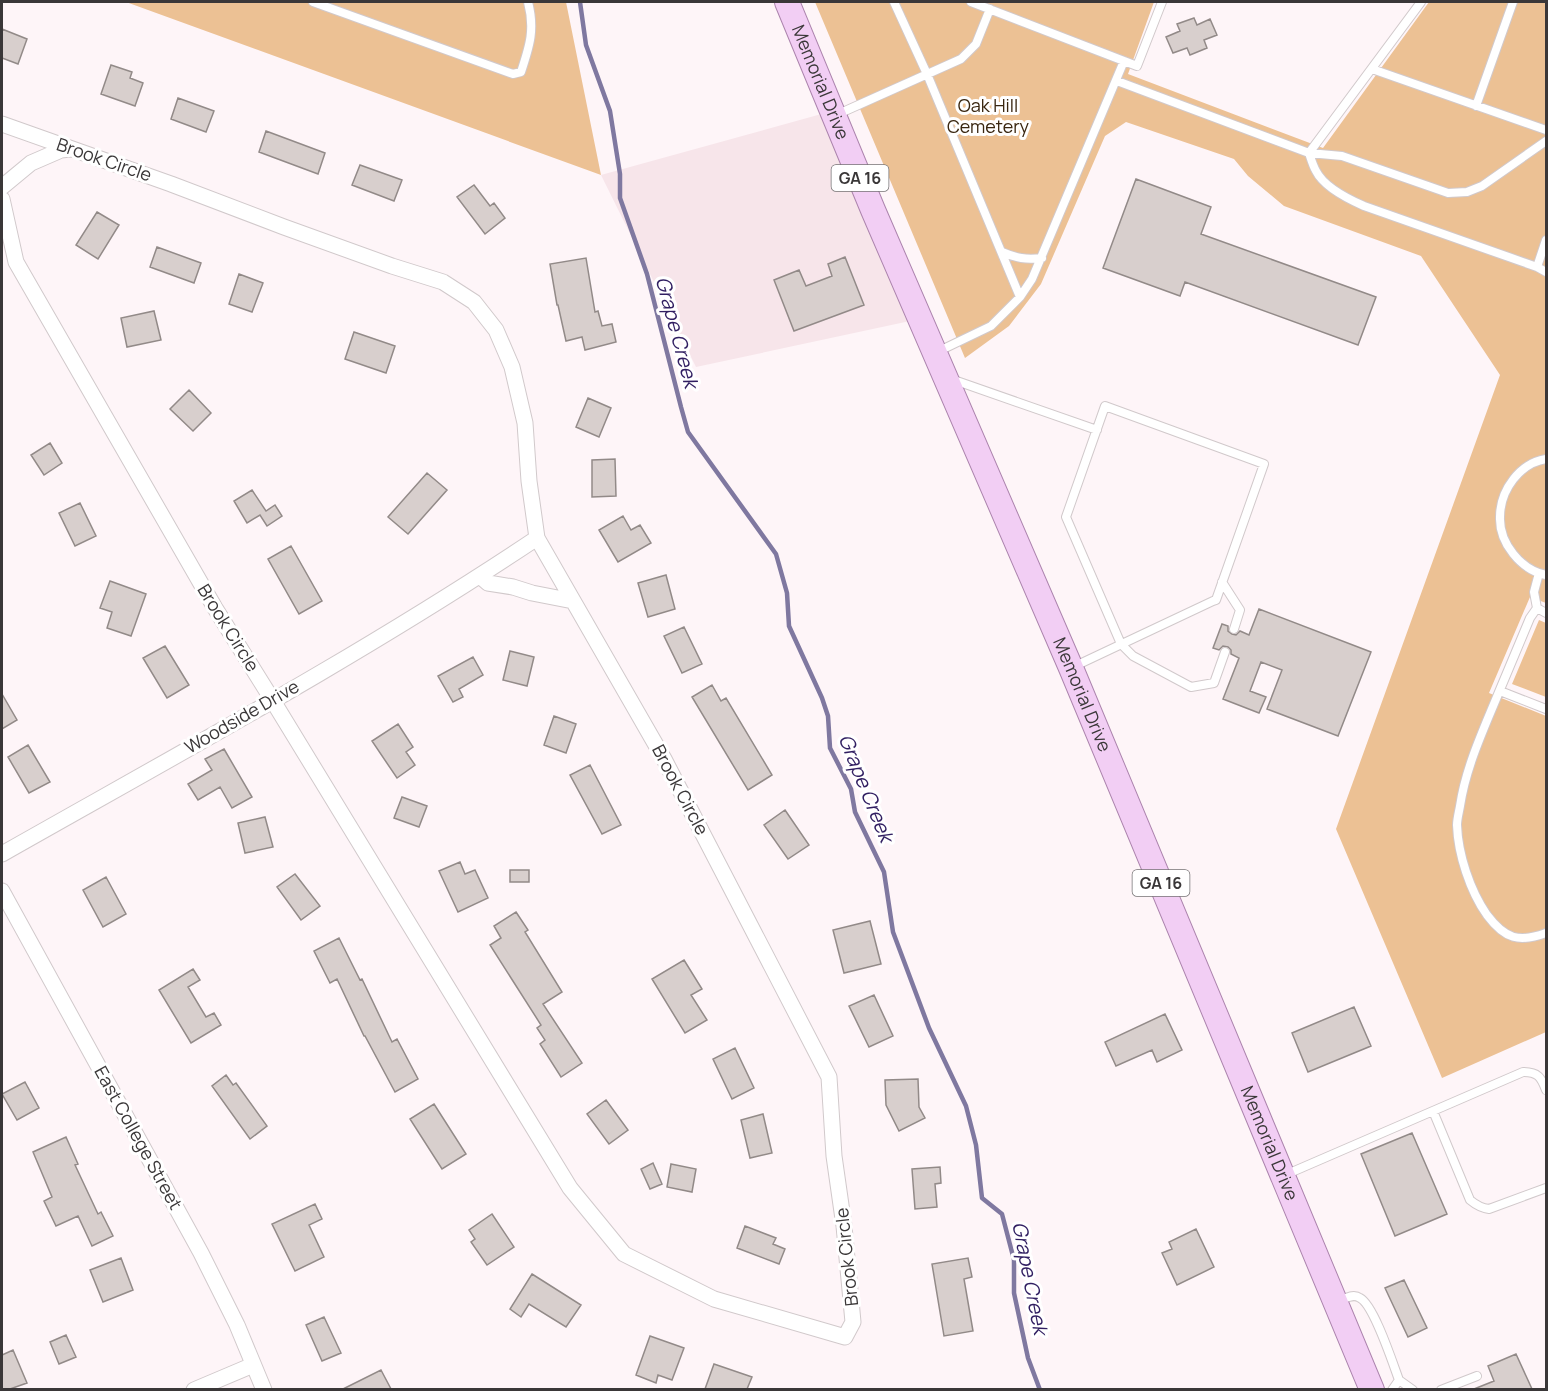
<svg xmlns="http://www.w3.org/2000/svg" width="1548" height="1391" viewBox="0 0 1548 1391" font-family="Manrope,sans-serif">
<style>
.built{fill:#f7e5ea}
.green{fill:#ecc194}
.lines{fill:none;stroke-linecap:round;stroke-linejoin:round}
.stream{stroke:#7f78a0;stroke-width:4.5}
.building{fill:#d8cfcd;stroke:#928a88;stroke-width:1.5}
.service-casing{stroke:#d1c9cb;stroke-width:10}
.minor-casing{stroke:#d1c9cb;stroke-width:17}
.primary-casing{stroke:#ac84ad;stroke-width:26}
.service{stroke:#fff;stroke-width:8}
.minor{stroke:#fff;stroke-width:15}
.primary{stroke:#f2cef4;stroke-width:24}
.labels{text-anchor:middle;stroke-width:6;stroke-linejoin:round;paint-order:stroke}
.shield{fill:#fff;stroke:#757374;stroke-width:1.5}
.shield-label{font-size:16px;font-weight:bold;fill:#3a3738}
.street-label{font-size:18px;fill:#3a3738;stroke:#fff}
.park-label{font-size:18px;fill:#392610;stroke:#fff}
.water-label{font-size:20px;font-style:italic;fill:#301e61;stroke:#fff}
</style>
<rect width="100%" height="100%" fill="#fef5f8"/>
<path class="built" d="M825,113l85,208 -214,46 -95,-192z"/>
<path class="green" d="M126,2h440l35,173z
M815,2h339l-26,72 195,74 106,-146h117v601l-16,-6 -41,96 57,23v316l-104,46 -106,-249 164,-454 -79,-119 -137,-50 -36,-30 -14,-17 -108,-37 -21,14 -64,148 -32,42 -44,32z
M1539,620l7,3v74l-34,-13z"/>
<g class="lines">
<path class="stream" d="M580,2l6,43 24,66 10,63v24l27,76 34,133 7,25 88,122 11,39 2,33 33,72 6,18 2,32 21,41 4,23 29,60 9,60 36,96 37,78 10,39 6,53 20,16 12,46v33l14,65 12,32"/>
</g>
<path class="building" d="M1194,18l3,7 13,-6 7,16 -13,5 3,8 -17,7 -3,-7 -14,5 -7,-16 14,-6 -3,-7z
M2,29l25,10 -9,25 -16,-6z
M111,65l21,7 -2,6 13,5 -8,23 -34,-12z
M178,98l36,13 -8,21 -35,-13z
M266,131l59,22 -7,21 -59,-22z
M360,165l42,15 -8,21 -42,-16z
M1136,179l75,28 -10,27 175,63 -18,48 -173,-63 -5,14 -77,-28z
M474,185l16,21 4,-3 11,15 -20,16 -28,-37z
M97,212l22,13 -21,34 -22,-14z
M157,247l44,16 -7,20 -44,-16z
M845,257l19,48 -70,26 -20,-51 25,-10 7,16 26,-10 -4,-12z
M586,258l9,54 3,-1 4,15 10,-2 4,18 -31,8 -3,-13 -16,4 -8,-36h-1l-7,-41z
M239,274l24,9 -11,29 -23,-8z
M154,311l7,29 -34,7 -6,-29z
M354,332l41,14 -9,27 -41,-14z
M189,390l22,23 -18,18 -23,-22z
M588,398l23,10 -12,29 -23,-10z
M50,443l12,20 -18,12 -13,-20z
M615,459l1,37 -24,1v-37z
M427,473l20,17 -39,44 -20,-17z
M252,490l14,21 9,-6 7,11 -15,10 -7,-11 -13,8 -13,-22z
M80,503l16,33 -21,10 -16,-33z
M623,516l8,14 9,-5 11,18 -33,19 -19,-32z
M291,546l31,55 -23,13 -31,-55z
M666,575l9,34 -27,8 -10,-34z
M110,581l36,13 -15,42 -24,-8 5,-16 -12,-4z
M1259,609l112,43 -33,84 -71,-27 15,-39 -21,-8 -11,29 16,6 -7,16 -36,-14 16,-41 -8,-4v-4l-3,-3 -5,-1 -4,4 -6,-2 9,-24 6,2v5l4,3 4,1 4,-4 9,4z
M684,627l18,37 -20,9 -18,-37z
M165,646l24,39 -22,13 -24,-40z
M510,651l24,6 -7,29 -24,-6z
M473,657l10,18 -24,14 4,8 -10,5 -15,-26z
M712,685l9,16 5,-3 46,77 -24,15 -56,-93z
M2,694l15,26 -15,9z
M554,716l22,8 -10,29 -22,-8z
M398,724l15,23 -7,5 9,13 -18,13 -25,-37z
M28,745l22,37 -21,11 -21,-36z
M224,749l28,48 -20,11 -12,-21 -22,13 -10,-16 24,-14 -7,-11z
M590,765l31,60 -19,9 -32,-59z
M402,797l25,9 -8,21 -25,-9z
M785,810l24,35 -21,14 -24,-34z
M265,817l8,30 -28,6 -7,-30z
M460,862l5,12 10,-4 13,28 -30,14 -19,-41z
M510,870h19v12h-19z
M295,874l25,32 -19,14 -24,-33z
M106,877l20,37 -23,13 -20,-37z
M516,912l12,18 -3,2 37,60 -19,12 39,59 -21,14 -21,-33 5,-4 -8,-12 4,-3 -51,-80 11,-7 -7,-12z
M870,921l11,43 -37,9 -11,-43z
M339,938l21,42 2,-1 30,63 5,-3 21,40 -23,13 -30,-56h-1l-27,-57 -7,4 -16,-32z
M684,960l18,29 -11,6 16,25 -22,13 -33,-54z
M193,969l7,11 -12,7 18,30 8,-4 7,12 -30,18 -32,-53z
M874,995l19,41 -24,11 -20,-41z
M1354,1007l17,39 -63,26 -16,-39z
M1165,1014l17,36 -25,12 -5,-12 -36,16 -11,-24z
M735,1048l19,40 -22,11 -19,-40z
M226,1075l7,10 3,-2 31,43 -17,13 -38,-53z
M918,1079l1,28 6,11 -26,13 -13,-26 -1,-25z
M25,1082l14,26 -22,12 -15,-26z
M606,1100l22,30 -19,14 -22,-30z
M434,1104l32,50 -24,15 -32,-50z
M763,1114l9,39 -22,5 -9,-38z
M1412,1133l35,81 -52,22 -34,-82z
M66,1137l12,27 -3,1 23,49 3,-2 12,24 -21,10 -14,-30 -22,10 -12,-25 8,-4 -19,-45z
M653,1163l9,21 -12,5 -9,-20z
M671,1164l25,5 -4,23 -25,-5z
M940,1167l1,16 -6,1 2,23 -22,2 -3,-40z
M315,1204l7,15 -13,6 15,32 -29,14 -23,-47z
M492,1214l22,33 -27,18 -16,-23 4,-3 -6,-9z
M745,1226l31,12 -3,6 12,5 -6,15 -42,-16z
M1196,1229l18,38 -37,18 -15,-32 10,-4 -3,-7z
M121,1258l12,32 -30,12 -13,-32z
M968,1258l4,19 -8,2 9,52 -29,5 -12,-72z
M532,1274l49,31 -15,22 -37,-23 -8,13 -11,-8z
M1404,1280l23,48 -19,9 -23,-49z
M324,1317l17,36 -19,8 -16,-36z
M66,1335l10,22 -17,7 -9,-22z
M650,1336l34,12 -12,32 -14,-5 -2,8 -20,-8z
M13,1350l14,33 -17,6h-8v-34z
M1516,1354l16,35h-58l20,-8 -6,-15z
M714,1364l38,13 -5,12h-42z
M381,1370l10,19h-48z"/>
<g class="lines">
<g class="service-casing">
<path id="service" d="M313,2l200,72 8,-2c9,-27 14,-43 7,-70
M894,2l33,72 93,223 12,-18 92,-218
M971,2l166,64 25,-64
M1372,69l174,61
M1117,81l192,72 112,-151
M1476,106l37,-104
M836,115l125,-56 15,-15 14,-35
M1546,240l-9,27 9,5
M1002,252c14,6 24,8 40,6
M1537,267l-173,-61c-16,-7 -40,-19 -48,-35 -3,-5 -5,-12 -7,-18l33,3 106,37 19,-1 15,-6 64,-45
M937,352l54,-26 29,-29
M951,379l146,51
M1546,459c-26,4 -46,31 -46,58 -1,26 21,53 46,58
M1539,573l-5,19 3,16 9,5
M1222,582l18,28 -6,19
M1537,608l-7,10c-13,31 -26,62 -39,93 -13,31 -26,62 -31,95 -1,6 -3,13 -3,19 1,29 13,66 30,90 18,24 32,28 59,18
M1073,667l140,-66 3,-1 48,-136 -159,-58 -39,111 55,127 12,12 58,31 23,-4 11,-31
M1500,691l46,18
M1433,1111l37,89c6,5 11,8 19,9l57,-21
M1285,1175l238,-103c15,0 18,5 23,18
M1337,1301c8,-2 16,-8 23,-3 14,7 33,66 39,82l-7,10
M1399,1380l14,10
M1441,1390l36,-14"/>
</g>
<g class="minor-casing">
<path id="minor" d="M2,124l169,60 113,43 108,39 51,16 31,20 22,28 16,37 13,56 4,58 8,57 127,221 165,318 5,79 10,70 9,96 -8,15 -131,-38 -90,-45 -54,-66 -297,-487 -58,-93 -199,-346 -14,-63
M2,187l29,-24 30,-13 10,-1
M480,576l8,7 25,4 19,6 41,8
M2,854c180,-102 363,-201 535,-316
M2,891l199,362 36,72 27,65
M194,1390l59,-25"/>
</g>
<g class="primary-casing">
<g id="primary">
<path id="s1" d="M787,2l86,208 198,458 301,722"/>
</g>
</g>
<use href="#service" class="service"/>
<use href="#minor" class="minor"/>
<use href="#primary" class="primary"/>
</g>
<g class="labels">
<g class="shield">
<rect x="831.5" y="165" width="57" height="26" rx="4.5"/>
<rect x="1132.5" y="870" width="57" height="26" rx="4.5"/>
</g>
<g class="shield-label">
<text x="860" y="184">GA 16</text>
<text x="1161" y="889">GA 16</text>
</g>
<g class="street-label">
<text dy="6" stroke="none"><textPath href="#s1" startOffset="87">Memorial Drive</textPath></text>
<text transform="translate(104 160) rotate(19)" y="6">Brook Circle</text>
<text transform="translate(228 628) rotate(58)" y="6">Brook Circle</text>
<text dy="6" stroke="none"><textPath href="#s1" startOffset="753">Memorial Drive</textPath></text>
<text transform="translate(242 717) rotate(-30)" y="6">Woodside Drive</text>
<text transform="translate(680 790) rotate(62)" y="6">Brook Circle</text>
<text transform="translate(138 1138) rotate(61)" y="6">East College Street</text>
<text dy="6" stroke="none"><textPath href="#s1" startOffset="1239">Memorial Drive</textPath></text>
<text transform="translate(847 1257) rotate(-96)" y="6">Brook Circle</text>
</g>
<g class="park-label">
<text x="988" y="112">Oak Hill<tspan x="988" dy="21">Cemetery</tspan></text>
</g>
<g class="water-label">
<text transform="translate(677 332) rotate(75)" y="7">Grape Creek</text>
<text transform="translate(866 788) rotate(68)" y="7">Grape Creek</text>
<text transform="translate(1030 1278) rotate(79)" y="7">Grape Creek</text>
</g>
</g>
<rect width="1548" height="1391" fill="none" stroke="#3a3738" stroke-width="6"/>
</svg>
